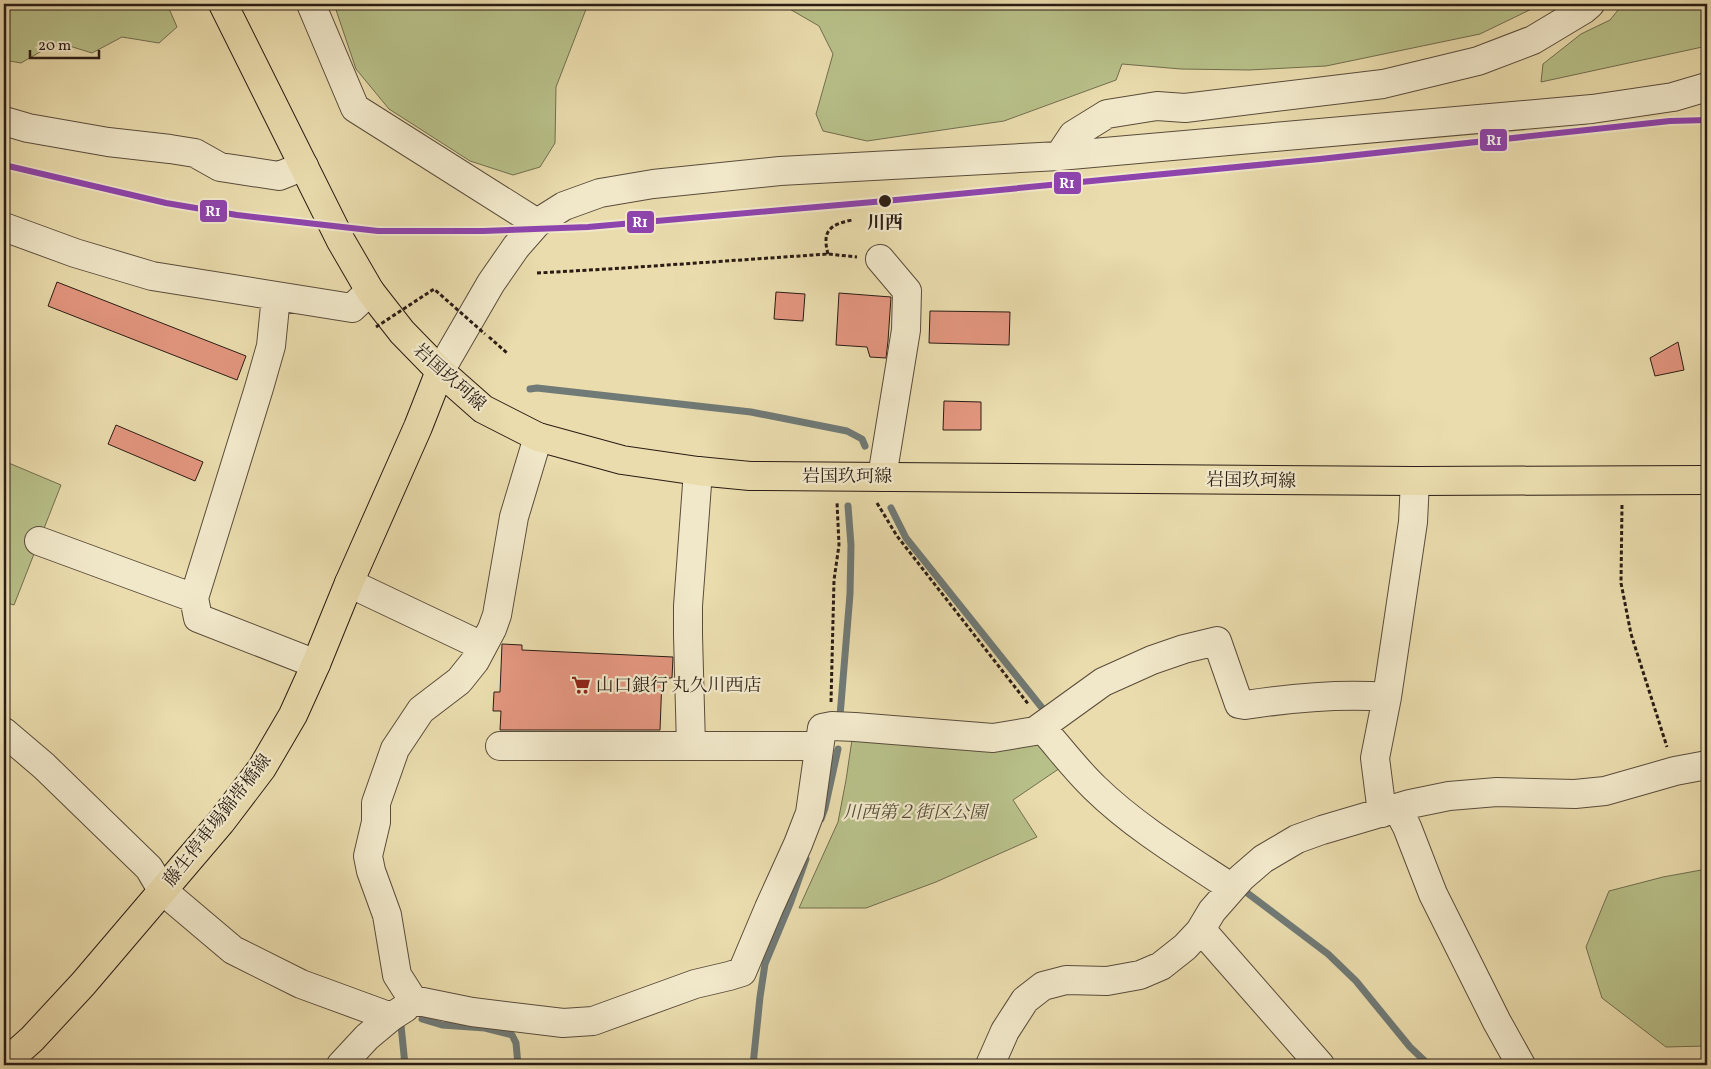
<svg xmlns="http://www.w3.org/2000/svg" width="1711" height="1069" viewBox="0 0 1711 1069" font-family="Vollkorn,'Noto Serif JP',serif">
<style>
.green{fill:#b8c089;stroke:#716e4f}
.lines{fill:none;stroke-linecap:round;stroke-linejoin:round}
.stream{stroke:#707a76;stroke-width:7}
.building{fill:#e3967f;stroke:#2a1c15}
.minor-casing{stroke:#5a4c3b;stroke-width:30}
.major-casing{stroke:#2a1c15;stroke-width:30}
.path{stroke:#2a1c15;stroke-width:3;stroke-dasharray:4 2.5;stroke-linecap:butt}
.minor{stroke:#f1e8ca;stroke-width:28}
.major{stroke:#eadcad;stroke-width:28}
.path-bridge{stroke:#2a1c15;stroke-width:3;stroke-dasharray:4 2.5;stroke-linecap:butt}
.rail-1-casing{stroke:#f1e8ca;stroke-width:10}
.rail-1{stroke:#8e44ad;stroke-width:6}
.stop-dot{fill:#2a1c15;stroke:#f1e8ca;stroke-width:2}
.labels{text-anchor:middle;stroke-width:4.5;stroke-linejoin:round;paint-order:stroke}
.stop-label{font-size:18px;font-weight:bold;fill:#2a1c15;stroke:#f1e8ca}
.street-label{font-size:18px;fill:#2a1c15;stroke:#f1e8ca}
.poi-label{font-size:18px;fill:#2a1c15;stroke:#f1e8ca;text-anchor:start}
.park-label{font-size:18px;font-style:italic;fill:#554d38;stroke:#f1e8ca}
.line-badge{stroke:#f1e8ca;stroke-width:2}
.badge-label{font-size:14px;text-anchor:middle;font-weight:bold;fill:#fff}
</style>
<rect width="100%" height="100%" fill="#eadcad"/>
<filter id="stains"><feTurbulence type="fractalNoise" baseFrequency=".004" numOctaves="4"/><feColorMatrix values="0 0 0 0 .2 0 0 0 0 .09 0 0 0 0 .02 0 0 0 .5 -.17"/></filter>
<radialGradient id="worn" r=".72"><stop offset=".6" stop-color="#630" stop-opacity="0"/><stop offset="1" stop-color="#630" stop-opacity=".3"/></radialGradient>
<path class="green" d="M4,4h163l10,23 -18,16 -37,-6 -30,16 -29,-9 -16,4 -26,15 -17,-3z
M334,4h254l-32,83 -1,56 -15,24 -27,8 -43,-14 -81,-52 -33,-40z
M781,4h217l11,3 5,-3h528l-62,30 -154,32 -77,4 -68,-1 -59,-5 -6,16 -112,41 -137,20 -44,-10 -7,-17 17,-60 -14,-28z
M1623,4h84v42l-166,36 2,-18 38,-30 29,-14z
M4,461l57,24 -47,120 -10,-3z
M853,733l181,7 29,26 -50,34 24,37 -101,45 -70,26h-67l39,-86 8,-42z
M1707,869v177l-41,1 -64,-49 -16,-51 23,-56 54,-14z"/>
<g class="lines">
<path class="stream" d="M530,389l7,-1 214,24 96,19 15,8 3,7
M891,508l15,30 141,176
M840,716l10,-122 1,-49 -3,-39
M821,819l4,-11 13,-59
M1242,889l86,65 28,27 54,66 19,18
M422,1019l20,6 43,3 27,7 4,8 2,22
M401,1025l4,40
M753,1065l7,-68 5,-33 25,-60 16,-45"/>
</g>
<path class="building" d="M57,282l189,74 -9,24 -189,-74z
M776,292l29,2 -2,27 -29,-2z
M839,293l52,4 -3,44 -2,17 -16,-1 -3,-10 -31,-2z
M930,311l80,1 -1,33 -80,-2z
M1678,342l6,28 -29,6 -5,-18z
M944,401l37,1v28h-38z
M116,425l87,37 -8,19 -87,-37z
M502,644l20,1v5l151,7 -1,21h-10l-2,52h-160l1,-19h-8l1,-19h6z"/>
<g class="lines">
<g class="minor-casing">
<path id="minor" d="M311,4l44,104 182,115
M4,121l24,7 80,14 62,7 25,4 25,14 59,9 25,-10
M1059,156l14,-21 34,-21 50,-8 28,2 198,-24 95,-23 55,-21 50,-30 7,-6
M4,227l71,26 77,23 200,32 18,-17
M880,259l27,32 -1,39 -24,147
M276,296l-5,50 -12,42 -65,210 4,20 118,46
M440,371l51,-88 25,-36 21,-24 27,-17 36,-13 53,-9 127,-13 279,-15 533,-47 81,-12 34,-10
M538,437l-24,80 -17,98 -5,14 -17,32 -16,20 -38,29 -26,39 -19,54v19l-8,34 3,15 16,44 10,60 16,25 59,12 91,11 30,-2 102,-37 34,-8 13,-4 27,-64 29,-64 12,-31 12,-85 10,-2 23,1 138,11 42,-7 68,-49 49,-22 32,-11 33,-8 22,63 6,1c46,-7 95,-12 142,-8
M698,471l-10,135v29l3,111h128
M39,541l155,57
M349,583l133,63
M1041,727c18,20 34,42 54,61 40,39 90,69 137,100
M4,732l40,34 105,102 13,22 71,60 68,34 90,33
M500,746h191
M1397,808l10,19 26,67 64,128 24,43
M1382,813l-7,-55 12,-61 26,-175 2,-41
M1200,931l6,4 114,130
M341,1065l26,-28 24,-20 14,-9
M990,1065l15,-34 20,-31 18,-14 23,-6 41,1 33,-6 21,-9 24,-19 15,-16 12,-20 29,-33 22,-19 34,-20 25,-9 88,-26 39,-8 48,-4 78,2 30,-3 70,-20 32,-6"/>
</g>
<g class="major-casing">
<path id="major" d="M223,4l118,237 29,50 32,41 38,39 43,38 55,28 84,23 76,11 52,5 665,5 292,-1
M4,1064l28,-25 51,-55 138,-162 41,-54 31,-53 23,-51 33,-81 69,-156 22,-56"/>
</g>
<path class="path" d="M828,254c-6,-23 1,-29 24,-34
M537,273l87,-5 204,-14 29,3
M489,337l18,16
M877,503l20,33 132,169
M1622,505l-1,78 10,51 36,113
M831,702l3,-122 5,-35 -2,-43"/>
<use href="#minor" class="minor"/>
<use href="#major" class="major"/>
<path class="path-bridge" d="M376,327l58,-38 51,45"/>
<g class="rail-1-casing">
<path id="rail-1" d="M4,165l162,38 71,12 141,16h105l105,-4 297,-26 435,-42 350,-38 37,-1"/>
</g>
<use href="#rail-1" class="rail-1"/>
</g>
<defs>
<g id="supermarket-bare" transform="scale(1.5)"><path d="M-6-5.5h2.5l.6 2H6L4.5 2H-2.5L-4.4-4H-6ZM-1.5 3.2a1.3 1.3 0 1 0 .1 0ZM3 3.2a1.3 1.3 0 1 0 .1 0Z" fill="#8f2418" stroke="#f1e8ca" stroke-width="2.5" paint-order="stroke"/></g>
</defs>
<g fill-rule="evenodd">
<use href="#supermarket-bare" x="581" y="685"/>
</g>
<circle class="stop-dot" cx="885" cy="201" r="7"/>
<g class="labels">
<g class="stop-label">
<text x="885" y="228">川西</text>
</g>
<g class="street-label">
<text transform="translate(450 377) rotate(42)" y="6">岩国玖珂線</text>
<text x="847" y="482">岩国玖珂線</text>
<text transform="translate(1251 480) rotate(1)" y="6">岩国玖珂線</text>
<text transform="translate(217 820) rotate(-52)" y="6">藤生停車場錦帯橋線</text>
</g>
<g class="poi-label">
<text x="596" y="691">山口銀行 丸久川西店</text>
</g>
<g class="park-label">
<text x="915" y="818">川西第２街区公園</text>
</g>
</g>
<g class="line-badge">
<rect x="1479" y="128" width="29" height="24" rx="5" fill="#8e44ad"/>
<rect x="1053" y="171" width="29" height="24" rx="5" fill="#8e44ad"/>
<rect x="199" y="199" width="29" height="24" rx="5" fill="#8e44ad"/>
<rect x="626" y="210" width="29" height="24" rx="5" fill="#8e44ad"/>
</g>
<g class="badge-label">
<text x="1494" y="145">R1</text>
<text x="1067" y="188">R1</text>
<text x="213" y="216">R1</text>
<text x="640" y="227">R1</text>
</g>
<rect width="1711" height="1069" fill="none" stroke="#eadcad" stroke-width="20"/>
<rect x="5" y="5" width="1701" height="1059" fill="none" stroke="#2a1c15" stroke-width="2.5"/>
<rect x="10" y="10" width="1691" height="1049" fill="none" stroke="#2a1c15"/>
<path d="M30 50v8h69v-8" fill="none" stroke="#2a1c15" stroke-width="2.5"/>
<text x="38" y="50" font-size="15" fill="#2a1c15" stroke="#f1e8ca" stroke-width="4" paint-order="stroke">20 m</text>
<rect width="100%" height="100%" filter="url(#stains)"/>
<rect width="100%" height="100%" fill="url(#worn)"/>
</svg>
